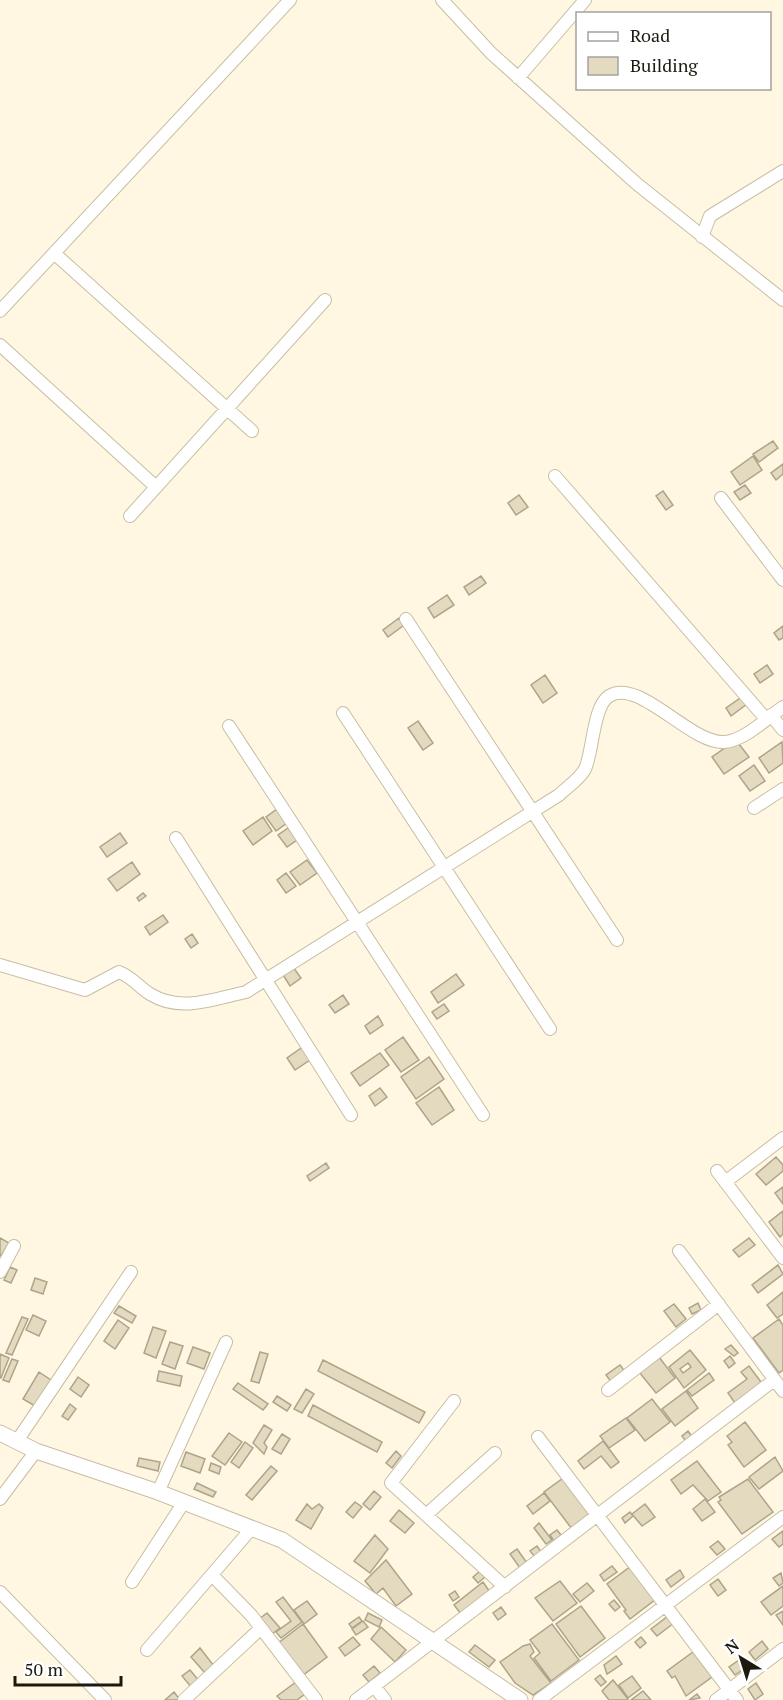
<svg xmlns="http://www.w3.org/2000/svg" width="783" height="1700" viewBox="0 0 783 1700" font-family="'PT Serif',serif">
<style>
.building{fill:#e3dabf;stroke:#ada48a;stroke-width:1.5;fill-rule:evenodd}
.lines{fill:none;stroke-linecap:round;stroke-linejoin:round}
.minor-casing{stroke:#c7bea4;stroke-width:14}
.tertiary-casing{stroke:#c7bea4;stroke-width:17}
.minor{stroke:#fff;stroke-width:12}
.tertiary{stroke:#fff;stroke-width:15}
</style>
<rect width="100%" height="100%" fill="#fff7e1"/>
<path class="building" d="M773,441l5,7 -19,14 -6,-8z
M753,456l9,14 -22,15 -9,-13z
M783,464v10l-7,6 -5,-7z
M745,485l6,8 -11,7 -6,-8z
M663,491l10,14 -7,5 -10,-14z
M519,495l9,12 -12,8 -8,-12z
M481,576l5,7 -17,12 -5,-8z
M447,595l7,10 -20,13 -6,-10z
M399,618l5,7 -16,12 -5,-7z
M783,626v12l-4,2 -5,-7z
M767,665l6,9 -13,9 -6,-9z
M545,675l12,18 -14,10 -12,-18z
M746,694l5,7 -20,15 -5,-8z
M418,721l15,22 -10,7 -15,-22z
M736,740l13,17 -25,17 -12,-17z
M782,742l1,21 -14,10 -10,-15z
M754,765l11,16 -15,10 -11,-15z
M277,809l10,14 -11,8 -10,-14z
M263,817l9,14 -19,14 -10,-14z
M288,828l9,12 -10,7 -9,-12z
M120,833l7,10 -20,14 -7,-10z
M307,860l10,13 -17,12 -10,-13z
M132,862l8,12 -23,17 -9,-12z
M286,873l10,13 -10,7 -9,-13z
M143,893l3,3 -7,5 -2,-3z
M163,915l5,7 -18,13 -5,-8z
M192,934l6,9 -7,5 -6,-9z
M293,967l8,11 -11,8 -7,-11z
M456,974l8,11 -26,18 -7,-11z
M343,995l6,9 -14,9 -6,-8z
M444,1004l5,7 -12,8 -5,-7z
M378,1016l5,9 -13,9 -5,-8z
M403,1037l16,23 -18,12 -16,-22z
M304,1046l9,12 -18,12 -8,-12z
M380,1053l9,12 -29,21 -9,-13z
M429,1057l15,22 -28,20 -15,-22z
M439,1087l15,23 -22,15 -16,-22z
M380,1088l7,9 -12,9 -6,-10z
M776,1157l7,8v6l-17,14 -10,-11z
M326,1163l3,5 -19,13 -3,-5z
M783,1187v17l-8,-11z
M783,1211v23l-3,3 -11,-15z
M0,1238l9,5 -8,13 -1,-1z
M749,1238l6,7 -16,12 -6,-7z
M778,1265l5,9 -25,19 -6,-8z
M10,1267l7,3 -6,13 -7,-3z
M35,1278l12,4 -4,12 -12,-4z
M783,1292v22l-6,4 -10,-13z
M698,1303l3,7 -9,4 -3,-6z
M674,1304l12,15 -10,8 -12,-16z
M119,1306l17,10 -4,7 -18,-10z
M33,1315l13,6 -7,15 -13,-6z
M22,1317l6,2 -16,36 -6,-2z
M779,1319l4,6v45l-4,3 -26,-35z
M118,1320l11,8 -14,21 -11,-8z
M153,1327l13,4 -10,27 -12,-5z
M170,1342l13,4 -8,23 -13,-5z
M731,1345l7,8 -4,3 -9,-7z
M193,1347l17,6 -6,16 -17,-6z
M690,1350l16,20 -22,18 -15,-21zM688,1363l3,4 -8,6 -3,-4z
M260,1352l8,2 -9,29 -8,-2z
M0,1354l9,4 -8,20h-1z
M730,1356l5,7 -6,5 -5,-7z
M659,1357l16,21 -19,15 -17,-21z
M12,1359l6,2 -9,21 -6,-2z
M323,1360l102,52 -6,11 -101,-52z
M620,1365l6,8 -14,10 -6,-8z
M749,1366l15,20 -27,20 -9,-13 19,-14 -6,-7z
M159,1371l23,5 -2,10 -23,-5z
M39,1372l12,8 -16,26 -12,-7z
M709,1373l5,7 -22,16 -5,-6z
M78,1377l11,8 -8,12 -11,-8z
M238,1383l30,21 -5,6 -30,-21z
M306,1389l8,5 -12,19 -8,-4z
M686,1391l12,17 -23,18 -13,-17z
M277,1396l14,9 -4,6 -14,-9z
M652,1399l18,23 -25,19 -18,-23z
M70,1404l6,5 -8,11 -6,-4z
M313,1405l69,37 -5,10 -69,-36z
M626,1418l9,12 -26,18 -9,-12z
M745,1422l21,28 -22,17 -16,-22 4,-3 -5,-6z
M264,1425l8,5 -8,13 3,4 -3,7 -11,-11z
M688,1431l5,7 -6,5 -5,-7z
M229,1433l13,9 -17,23 -13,-9z
M282,1434l8,5 -9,15 -9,-5z
M603,1441l16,21 -8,6 -10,-12 -17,13 -6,-8z
M245,1442l8,6 -14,20 -8,-6z
M396,1451l5,5 -9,12 -6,-5z
M186,1452l19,7 -5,14 -19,-7z
M775,1457l8,14 -24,18 -10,-12z
M139,1458l21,4 -2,9 -21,-5z
M697,1461l24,31 -13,9 -15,-16 -12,9 -10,-14z
M211,1463l10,4 -2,7 -10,-4z
M271,1466l6,5 -25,29 -6,-5z
M566,1476l30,40 -21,17 -31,-41z
M748,1479l25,33 -31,22 -24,-32 3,-2 -2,-3z
M197,1483l19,9 -3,5 -19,-8z
M374,1491l7,6 -11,13 -7,-6z
M544,1493l6,8 -17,13 -6,-8z
M705,1499l10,13 -13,9 -9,-12z
M355,1502l7,5 -9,11 -7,-6z
M307,1504l5,5 7,-5 4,4 -12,21 -15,-9z
M645,1504l10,13 -13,9 -10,-12z
M399,1510l15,13 -9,10 -15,-12z
M630,1512l3,4 -8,7 -3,-5z
M539,1523l13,17 -6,4 -12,-16z
M557,1530l4,5 -7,6 -4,-6z
M783,1531v13l-4,3 -7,-8z
M375,1535l13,14 -18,24 -16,-12z
M718,1541l7,8 -8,6 -7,-8z
M537,1546l4,6 -6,5 -5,-6z
M517,1549l10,14 -7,5 -10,-14z
M386,1560l26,34 -16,12 -13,-18 -7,6 -11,-13z
M612,1566l5,6 -13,9 -4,-6z
M631,1566l25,33 -26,20 -6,-8 2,-1 -19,-26z
M680,1570l4,7 -13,10 -5,-7z
M480,1571l5,6 -7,6 -5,-6z
M781,1573l2,10 -4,3 -6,-8z
M718,1579l8,11 -8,6 -8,-11z
M560,1581l17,22 -24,18 -18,-23z
M483,1582l7,10 -29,22 -7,-9z
M587,1583l7,8 -14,11 -7,-8z
M783,1586v20l-12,9 -10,-13z
M455,1591l4,6 -6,4 -4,-6z
M283,1597l19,25 -21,16 -5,-6 15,-11 -15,-19z
M614,1600l6,7 -5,4 -6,-7z
M307,1601l10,13 -13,10 -10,-14z
M581,1606l24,32 -25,19 -24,-33z
M501,1607l5,7 -8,6 -5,-7z
M783,1611v14l-7,-10z
M267,1613l13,15 -8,6 -13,-15z
M368,1613l14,7 -3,7 -14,-7z
M668,1616l6,7 -17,13 -6,-7z
M359,1617l3,4 -10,7 -3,-4z
M363,1621l5,6 -12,8 -4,-6z
M303,1624l24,33 -25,19 -25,-32z
M552,1624l27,36 -28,21 -17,-23 6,-5 -10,-13z
M381,1627l25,23 -11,12 -24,-23z
M353,1637l7,8 -15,11 -6,-8z
M641,1637l5,6 -6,5 -5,-6z
M762,1641l6,8 -13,11 -6,-8z
M530,1644l4,8 -4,4 21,27 -18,12 -18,-12 -15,-21 23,-16z
M475,1645l20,15 -6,7 -20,-15z
M200,1648l14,18 -9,7 -14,-16z
M693,1652l19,25 -26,19 -11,-20 -3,2 -5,-7z
M616,1656l6,8 -15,10 -3,-9z
M742,1658l6,8 -13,9 -6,-8z
M374,1666l6,7 -11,9 -6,-7z
M190,1670l10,12 -8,6 -10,-12z
M600,1675l6,7 -5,4 -6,-7z
M632,1676l9,12 -13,10 -9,-13z
M613,1680l15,19 -2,1h-17l-7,-9z
M296,1682l9,12 -8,6h-16l-4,-4z
M756,1683l7,11 -8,6 -7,-11z
M643,1691l8,9h-20z
M174,1692l6,8h-15z
M697,1694l3,4 -11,2z"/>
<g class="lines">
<g class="minor-casing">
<path id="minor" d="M442,0l49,53 146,131 146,116
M518,78l67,-78
M702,237l8,-21 73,-45
M54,253l198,178
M0,311l290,-311
M0,345l156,142
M555,476l211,243
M721,498l62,82
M130,516l195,-216
M406,619l211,321
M343,713l207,316
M771,715l12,15
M229,726l254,389
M754,808l29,-19
M176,838l175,277
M0,965l85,25 34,-18c13,5 20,15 31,22 31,19 63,5 96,-2l313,-197c7,-7 21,-16 26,-26 8,-17 8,-63 24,-73 30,-19 81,48 115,46 20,-1 43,-24 59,-35
M717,1171l66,87
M725,1182l58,-44
M679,1251l104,140
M0,1272l14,-26
M608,1390l111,-86
M454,1401l-63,82 114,104
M538,1437l199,263
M17,1441l114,-169
M158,1492l68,-150
M0,1499l36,-48
M426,1515l69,-62
M212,1575l39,40 65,85
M132,1582l52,-80
M0,1592l105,108
M147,1650l105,-122
M374,1686l11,14
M184,1700l77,-72
M356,1700l418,-320
M539,1700l244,-183
M716,1700l67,-51"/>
</g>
<g class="tertiary-casing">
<path id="tertiary" d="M0,1433l36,18 122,41 124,48 238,160"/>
</g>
<use href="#minor" class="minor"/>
<use href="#tertiary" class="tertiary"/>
</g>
<rect x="576" y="12" width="195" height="78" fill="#ffffff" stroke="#a4a39f" stroke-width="1.5"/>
<rect x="588" y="32" width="30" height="9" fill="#ffffff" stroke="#a4a39f" stroke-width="1.5"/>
<text x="630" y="42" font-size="18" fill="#1c190f">Road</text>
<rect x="588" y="57" width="30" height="18" fill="#e3dabf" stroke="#a4a39f" stroke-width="1.5"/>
<text x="630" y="72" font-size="18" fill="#1c190f">Building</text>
<g transform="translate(741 1658) rotate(322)" stroke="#ffffff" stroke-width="4.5" paint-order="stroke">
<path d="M0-4.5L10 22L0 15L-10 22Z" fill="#1c190f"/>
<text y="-9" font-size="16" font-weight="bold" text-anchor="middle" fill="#1c190f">N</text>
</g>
<path d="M15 1676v9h106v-9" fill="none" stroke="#1c190f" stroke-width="3"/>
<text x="24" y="1676" font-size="18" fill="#1c190f" stroke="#ffffff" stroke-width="4.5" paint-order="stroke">50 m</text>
</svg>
